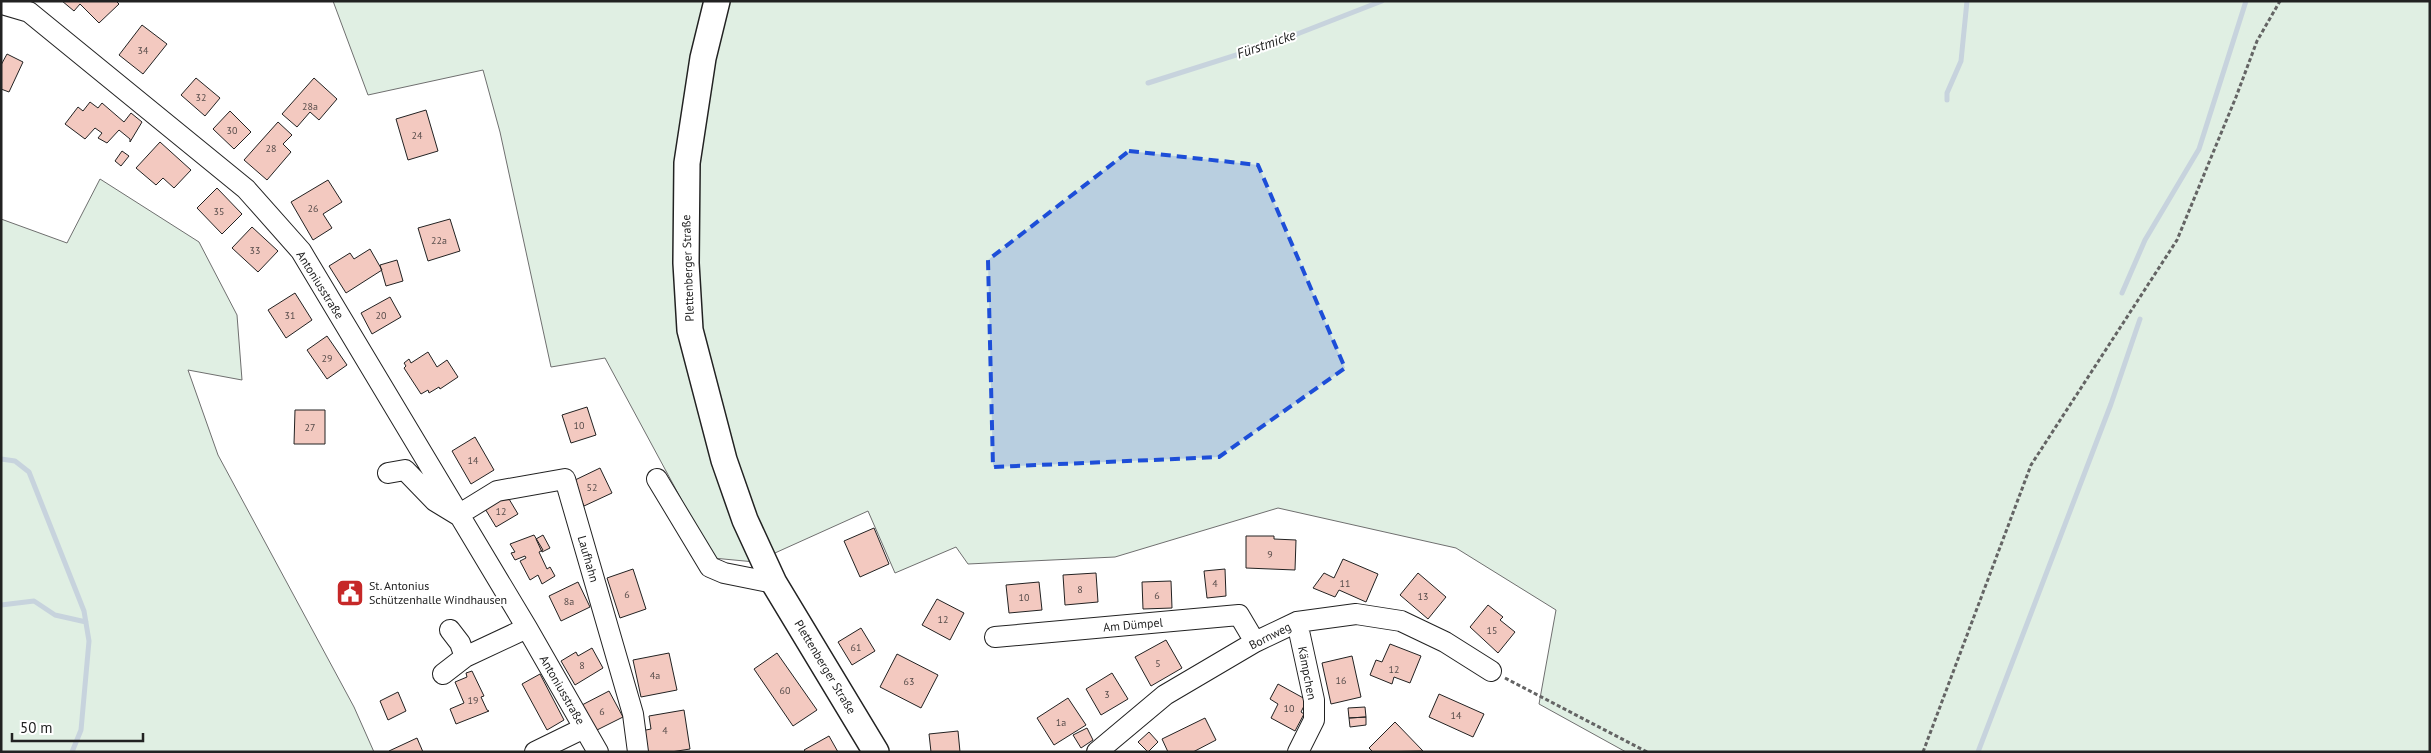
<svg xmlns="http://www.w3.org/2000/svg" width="2431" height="753" viewBox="0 0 2431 753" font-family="'PT Sans',sans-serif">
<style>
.green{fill:#e0efe3;stroke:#6f6f6f}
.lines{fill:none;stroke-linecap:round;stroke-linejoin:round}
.stream{stroke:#c7d3dd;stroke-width:5}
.building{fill:#f3c9c0;stroke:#222}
.minor-casing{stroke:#222;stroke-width:22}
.major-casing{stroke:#222;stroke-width:28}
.path{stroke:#646464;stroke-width:3;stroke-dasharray:4 2.5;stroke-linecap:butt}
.minor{stroke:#fff;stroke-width:20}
.major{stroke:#fff;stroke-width:25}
.marked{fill:#1d4ed8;fill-opacity:0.2;stroke:#1d4ed8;stroke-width:4;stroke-dasharray:10 6;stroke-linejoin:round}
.labels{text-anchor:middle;stroke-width:4;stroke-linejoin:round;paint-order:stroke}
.number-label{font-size:10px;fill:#564c4a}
.street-label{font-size:12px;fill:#222;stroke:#fff}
.poi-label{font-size:12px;fill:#222;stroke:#fff;text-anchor:start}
.water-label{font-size:14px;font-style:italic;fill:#222;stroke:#fff}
</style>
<rect width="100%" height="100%" fill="#fff"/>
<path class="green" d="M333,1h2097v751h-804l-87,-48 17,-94 -100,-62 -178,-40 -163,49 -147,7 -12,-17 -61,26 -27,-62 -113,51 -42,-4 -108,-200 -54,9 -51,-235 -17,-62 -115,25z
M100,179l99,63 38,73 5,65 -54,-10 30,85 136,252 20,45h-373v-533l66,24z"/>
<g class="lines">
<path class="stream" d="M1148,83l126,-40 108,-42
M1947,100v-7l14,-32 6,-60
M2122,293l23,-53 54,-91 47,-148
M1,459l14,2 14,11 55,139 5,30 -8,89 -9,22
M1,605l33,-4 21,14 31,7
M1978,752l133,-348 29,-85"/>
</g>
<path class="building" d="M62,1h54l3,3 -20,19 -19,-19 -6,7z
M142,25l25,19 -24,30 -24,-19z
M7,54l16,8 -14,30 -8,-3v-24z
M196,78l24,20 -15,18 -24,-21z
M314,78l23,21 -18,21 -9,-8 -13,15 -15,-13z
M90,102l8,6 4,-5 22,19 7,-9 11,9 -12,20v-3l-11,-9 -12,13 -9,-5 4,-5 -7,-5 -10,11 -20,-15 13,-17 5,4z
M426,110l12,41 -30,9 -12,-41z
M230,111l21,21 -17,17 -21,-20z
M278,122l14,13 -9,9 8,8 -24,28 -23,-20z
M160,142l31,28 -17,18 -11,-10 -7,7 -20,-17z
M122,151l7,5 -8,10 -6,-5z
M328,180l14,22 -19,12 9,14 -19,12 -22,-38z
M217,188l25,26 -20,20 -25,-26z
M450,219l10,32 -32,10 -10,-33z
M252,227l26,24 -20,21 -26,-24z
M370,249l12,21 -36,23 -17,-27 21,-13 4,6z
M397,260l6,21 -17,5 -6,-21z
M295,293l17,27 -26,18 -18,-28z
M390,297l11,20 -29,17 -11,-21z
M327,336l20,29 -20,14 -20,-29z
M428,352l9,15 10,-7 11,17 -18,12 -1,-2 -10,6 -1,-3 -7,4 -17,-26 2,-2 -2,-3 5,-4 2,4z
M587,407l9,28 -25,8 -9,-28z
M295,410h30v34h-31z
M475,437l19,33 -23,14 -19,-33z
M600,468l12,25 -28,13 -11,-25z
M506,494l12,20 -22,13 -12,-20z
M874,528l15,36 -29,13 -16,-36z
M534,535l9,15 -4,2 8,17 3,-2 5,9 -13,8 -4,-9 -8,5 -10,-19 6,-3 -1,-2 -10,4 -4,-7 4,-1 -5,-8z
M543,535l7,13 -8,4 -6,-13z
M1246,536h28v3l22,1 -1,30 -49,-2z
M1343,559l35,15 -12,28 -27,-12 -4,7 -22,-9 11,-15 10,5z
M633,569l13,40 -26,9 -13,-40z
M1225,569l1,27 -19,2 -3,-27z
M1096,573l2,29 -33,3 -2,-30z
M1418,573l28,24 -18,22 -28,-24z
M1171,581l1,27 -29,1 -1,-27z
M578,582l12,25 -29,14 -12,-25z
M1039,582l3,28 -33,3 -3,-28z
M937,599l27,14 -14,27 -28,-15z
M1488,605l15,12 -3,3 15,12 -17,21 -28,-26z
M861,628l14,23 -23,14 -14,-23z
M1166,640l16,28 -31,18 -16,-29z
M1390,644l31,12 -11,27 -16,-6 -2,7 -22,-9 6,-15 6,2z
M592,648l11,20 -28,17 -14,-24 15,-9 2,4z
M669,653l8,37 -36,7 -8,-37z
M777,653l40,57 -24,16 -39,-57z
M897,654l41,21 -17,33 -41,-21z
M1352,656l9,41 -30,7 -9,-41z
M472,671l12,25 -3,1 6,13 2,1 -33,13 -6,-15 14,-6 -9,-21 12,-5 -1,-4z
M1112,673l16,26 -27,16 -15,-26z
M540,674l24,46 -17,10 -25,-46z
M1278,684l29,16 -6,12 3,2 -9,17 -24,-13 7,-14 -8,-5z
M609,691l14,26 -28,14 -13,-26z
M398,692l8,19 -18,9 -8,-19z
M1439,694l45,20 -11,23 -44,-20z
M1068,698l18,27 -32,20 -17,-27z
M1365,707l1,10 -17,1 -1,-10z
M684,710l6,39 -19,3h-31l-4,-20 15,-3 -2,-13z
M1366,717v8l-16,2 -1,-9z
M1205,718l11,22 -23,12h-25l-6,-13z
M1395,722l28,29 -50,1 -4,-4z
M1087,728l6,12 -12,8 -8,-13z
M958,731l2,21h-29l-2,-18z
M1149,732l9,10 -10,10 -10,-10z
M829,736l9,16h-32l-2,-2z
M417,738l6,14h-33l-1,-1z"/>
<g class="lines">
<g class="minor-casing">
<path id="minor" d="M2,4l27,8 217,177 55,62 226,377 71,124
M388,473l17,-3 30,31 23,14 39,-24 68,-12 68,235 5,38
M657,479l53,88 14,6 50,10
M1297,622l17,78v20l-16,32
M450,630l10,13 5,14
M995,637l244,-22 16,27
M443,674l22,-17 62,-29
M535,752l49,-24
M1097,752l68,-57 90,-53 42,-20 59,-8 45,7 44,21 46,29"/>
</g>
<g class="major-casing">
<path id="major" d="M717,1l-14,57 -16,105 -1,100 4,67 34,130 21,60 29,63 102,169"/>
</g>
<path class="path" d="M1505,678l142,74
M1923,752l108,-287 146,-225 59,-143 21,-56 23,-40"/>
<use href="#minor" class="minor"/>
<use href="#major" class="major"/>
</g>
<path class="marked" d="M1129,151l129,14 87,203 -126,89 -226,10 -5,-207z"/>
<defs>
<g id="civic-square" transform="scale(1.4375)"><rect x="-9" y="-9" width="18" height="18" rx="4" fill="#c62828" stroke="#fff"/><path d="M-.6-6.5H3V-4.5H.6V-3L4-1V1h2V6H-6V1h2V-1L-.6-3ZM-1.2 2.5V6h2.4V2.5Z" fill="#fff"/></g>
</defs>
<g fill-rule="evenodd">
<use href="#civic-square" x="350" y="593"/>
</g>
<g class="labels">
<g class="number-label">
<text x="143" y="54">34</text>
<text x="201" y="101">32</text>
<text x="310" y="110">28a</text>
<text x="232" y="134">30</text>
<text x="417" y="139">24</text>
<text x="271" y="152">28</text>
<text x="313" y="212">26</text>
<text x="219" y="215">35</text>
<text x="439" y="244">22a</text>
<text x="255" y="254">33</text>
<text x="290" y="319">31</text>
<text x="381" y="319">20</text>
<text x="327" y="362">29</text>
<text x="579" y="429">10</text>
<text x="310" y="431">27</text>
<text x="473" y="464">14</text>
<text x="592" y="491">52</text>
<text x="501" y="515">12</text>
<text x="1270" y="558">9</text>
<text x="1215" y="587">4</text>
<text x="1345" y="587">11</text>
<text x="1080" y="593">8</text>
<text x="627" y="598">6</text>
<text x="1157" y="599">6</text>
<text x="1423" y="600">13</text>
<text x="1024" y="601">10</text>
<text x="569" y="605">8a</text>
<text x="943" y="623">12</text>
<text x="1492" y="634">15</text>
<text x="856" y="651">61</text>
<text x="1158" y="667">5</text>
<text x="582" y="669">8</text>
<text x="1394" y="673">12</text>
<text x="655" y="679">4a</text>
<text x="1341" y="684">16</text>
<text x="909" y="685">63</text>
<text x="785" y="694">60</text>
<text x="1107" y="698">3</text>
<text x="473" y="704">19</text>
<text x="1289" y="712">10</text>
<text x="602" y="715">6</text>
<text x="1456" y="719">14</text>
<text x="1061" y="726">1a</text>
<text x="665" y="734">4</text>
</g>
<g class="street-label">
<text transform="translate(688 268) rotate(-92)" y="4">Plettenberger Straße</text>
<text transform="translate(320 285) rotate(58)" y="4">Antoniusstraße</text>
<text transform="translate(588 559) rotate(74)" y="4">Laufhahn</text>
<text transform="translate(1133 625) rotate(-5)" y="4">Am Dümpel</text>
<text transform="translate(1270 636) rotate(-27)" y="4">Bornweg</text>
<text transform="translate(825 667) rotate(59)" y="4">Plettenberger Straße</text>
<text transform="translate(1307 673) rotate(79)" y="4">Kämpchen</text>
<text transform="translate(562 690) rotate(60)" y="4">Antoniusstraße</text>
</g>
<g class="poi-label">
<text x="369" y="590">St. Antonius<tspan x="369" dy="14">Schützenhalle Windhausen</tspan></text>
</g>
<g class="water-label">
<text transform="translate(1266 44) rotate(-19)" y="5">Fürstmicke</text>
</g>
</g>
<rect width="2431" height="753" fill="none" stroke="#222222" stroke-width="5"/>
<path d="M12 733v8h131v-8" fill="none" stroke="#222222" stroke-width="2.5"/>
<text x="20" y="733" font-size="15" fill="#222222" stroke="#ffffff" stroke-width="4" paint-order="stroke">50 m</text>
</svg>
